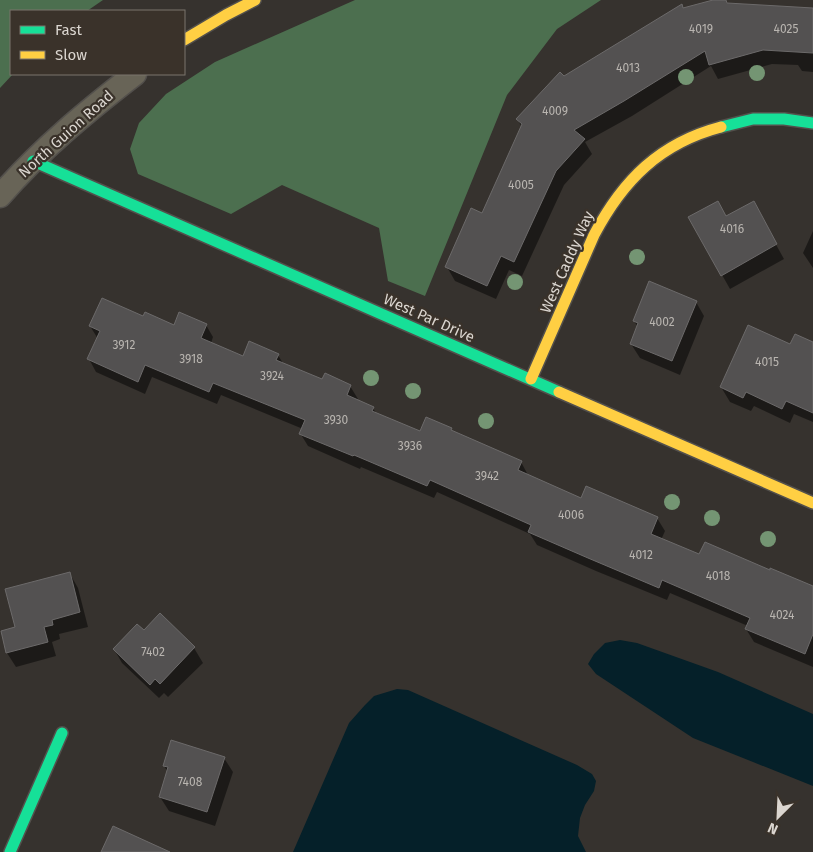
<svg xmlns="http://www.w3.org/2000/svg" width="813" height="852" viewBox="0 0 813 852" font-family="'Fira Sans',sans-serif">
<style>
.forest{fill:#4c6f4f}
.water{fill:#052029}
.shadow{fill:#0007}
.building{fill:#535151;stroke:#6c6a6a}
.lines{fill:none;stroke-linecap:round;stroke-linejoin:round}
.street-casing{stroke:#53504c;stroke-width:25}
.fast-casing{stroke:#53504c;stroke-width:14}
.slow-casing{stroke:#53504c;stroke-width:14}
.street{stroke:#686457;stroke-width:22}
.fast{stroke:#16e098;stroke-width:11}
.slow{stroke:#ffcf43;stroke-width:11}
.tree{fill:#749573}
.labels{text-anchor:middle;stroke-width:4.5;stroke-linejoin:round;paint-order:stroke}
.number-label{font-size:12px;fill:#b9b5b0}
.street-label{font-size:15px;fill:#dbd6d0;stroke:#3a322a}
</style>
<rect width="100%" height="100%" fill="#36322e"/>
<path class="forest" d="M0,0h103l-16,11h-76v63h2l-13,14z
M355,0h246l-44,29 -50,66 -82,201 -37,-15 -9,-53 -97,-43 -51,29 -93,-40 -8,-25 9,-26 27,-29 49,-32z"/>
<path class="water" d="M620,640l17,3 81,29 95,42v72l-120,-48 -97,-64 -8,-10 6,-10 11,-11z
M397,689l11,1 169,75 15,9 4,7 -2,10 -9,14 -5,13 -2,18 8,16h-293l56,-129 16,-18 9,-9z"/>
<path class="shadow" d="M718,0h8l3,5 84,5v62l-11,-1 -4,-6 -26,-1 -54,15 -7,-13 -79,50 -47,26 7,12 -28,31 -42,91 -13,-6 -13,29 -41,-18 -8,-14 36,-52 39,-88 -5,-8 47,-41 119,-69z
M753,203l31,56 -54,30 -40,-71h36z
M813,231v37l-10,-15z
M696,302l8,14 -24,59 -40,-17 -9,-14 7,-17 -4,-6z
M144,318l31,9 31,-2 7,12 -2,6 33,14 34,-2 6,10 39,16 27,5 8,13 -1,2 16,7 4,7 43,18 31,-4 1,3 69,30 7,13 53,25 76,18 8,13 -4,9 39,16 70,16 43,15v80l-59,-25 -8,-13 2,-3 -78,-33 -3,7 -71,-29 -59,-26 -7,-11 -93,-42 -3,6 -73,-31 -1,2 -52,-23 -8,-13 3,-4 -82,-34 -4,9 -65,-27 -7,17 -49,-22 -7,-13 9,-20 -8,-13z
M813,363v59l-19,-8 -4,9 -36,-17 -3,5 -21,-9 -9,-15z
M70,574l8,14 10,39 -29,7 1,5 -8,3 4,14 -40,11 -9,-14z
M160,615l34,33 9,15 -35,34 -4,-4 -5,5 -37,-35 -8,-14 30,-17z
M224,758l9,14 -18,54 -46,-15 -9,-14 8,-25 -4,-6z"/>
<path class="building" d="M713,0h13l1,3 86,5v45l-50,-3 -54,15 -4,-14 -81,50 -50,29 11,9 -29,32 -42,91 -13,-6 -14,30 -42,-19 26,-59 11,5 40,-89 -6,-5 44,-47 4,4 118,-72 1,4z
M718,201l8,15 28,-15 23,43 -56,32 -33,-59z
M649,281l48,20 -25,60 -42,-17 8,-21 -5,-2z
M102,298l41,18 2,-4 29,13 5,-13 28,12 -6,14 42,18 6,-15 30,13 -3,6 46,19 3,-6 26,12 -4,10 27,12 -2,4 48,20 6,-14 26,11 -1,2 71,31 -4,9 63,28 5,-12 72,31 -7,17 48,20 6,-12 65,28v-2l43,18v48l-8,20 -60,-25 5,-11 -88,-38 -3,8 -71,-30 -60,-26 3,-7 -101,-45 -3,6 -73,-31 -1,1 -54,-22 6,-14 -92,-37 -4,9 -64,-27 -7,17 -51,-23 13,-28 -11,-5z
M748,325l42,19 5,-10 18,8v71l-27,-12 -4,8 -36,-17 -3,6 -23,-11z
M70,572l10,40 -28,8 1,5 -9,2 4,15 -42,11 -5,-22 14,-4 -10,-38z
M160,613l35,34 -35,37 -5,-5 -5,6 -37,-36 24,-25 7,6z
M171,740l54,17 -18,55 -48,-15 9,-30 -5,-1z
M113,826l57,26h-69z"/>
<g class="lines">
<g class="street-casing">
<path id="street" d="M0,196c40,-46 87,-85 135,-122"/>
</g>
<g class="fast-casing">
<path id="fast" d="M721,127l32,-8h31l29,4
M33,161l526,231
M10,852l52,-119"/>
</g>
<g class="slow-casing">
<path id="slow" d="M184,40l42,-25 29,-15
M531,379l63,-144c29,-55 66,-92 127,-108
M559,392l254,111"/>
</g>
<use href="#street" class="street"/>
<use href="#fast" class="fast"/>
<use href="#slow" class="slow"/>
</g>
<g class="tree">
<circle cx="757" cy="73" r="8"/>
<circle cx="686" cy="77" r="8"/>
<circle cx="637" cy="257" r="8"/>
<circle cx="515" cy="282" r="8"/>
<circle cx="371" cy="378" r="8"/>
<circle cx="413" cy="391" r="8"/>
<circle cx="486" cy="421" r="8"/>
<circle cx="672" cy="502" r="8"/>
<circle cx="712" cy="518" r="8"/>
<circle cx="768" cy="539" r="8"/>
</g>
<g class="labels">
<g class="number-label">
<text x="701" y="33">4019</text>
<text x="786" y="33">4025</text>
<text x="628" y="72">4013</text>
<text x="555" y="115">4009</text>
<text x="521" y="189">4005</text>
<text x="732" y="233">4016</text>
<text x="662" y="326">4002</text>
<text x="124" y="349">3912</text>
<text x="191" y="363">3918</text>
<text x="767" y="366">4015</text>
<text x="272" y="380">3924</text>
<text x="336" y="424">3930</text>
<text x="410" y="450">3936</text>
<text x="487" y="480">3942</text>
<text x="571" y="519">4006</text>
<text x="641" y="559">4012</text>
<text x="718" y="580">4018</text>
<text x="782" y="619">4024</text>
<text x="153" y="656">7402</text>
<text x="190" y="786">7408</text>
</g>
<g class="street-label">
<text transform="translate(66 134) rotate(-42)" y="5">North Guion Road</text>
<text transform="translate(567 262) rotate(-66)" y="5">West Caddy Way</text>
<text transform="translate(429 318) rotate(24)" y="5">West Par Drive</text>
</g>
</g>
<rect x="10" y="10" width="175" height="65" fill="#3a322a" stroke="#7a746c"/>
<rect x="20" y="26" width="25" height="8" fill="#16e098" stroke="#7a746c"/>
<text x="55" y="35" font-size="15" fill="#dbd6d0">Fast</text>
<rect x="20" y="51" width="25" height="8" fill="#ffcf43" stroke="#7a746c"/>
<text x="55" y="60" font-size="15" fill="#dbd6d0">Slow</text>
<g transform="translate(778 817) rotate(204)" stroke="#3a322a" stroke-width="4" paint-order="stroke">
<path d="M0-4L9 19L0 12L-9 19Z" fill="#dbd6d0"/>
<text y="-8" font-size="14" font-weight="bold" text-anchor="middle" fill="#dbd6d0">N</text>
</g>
</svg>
